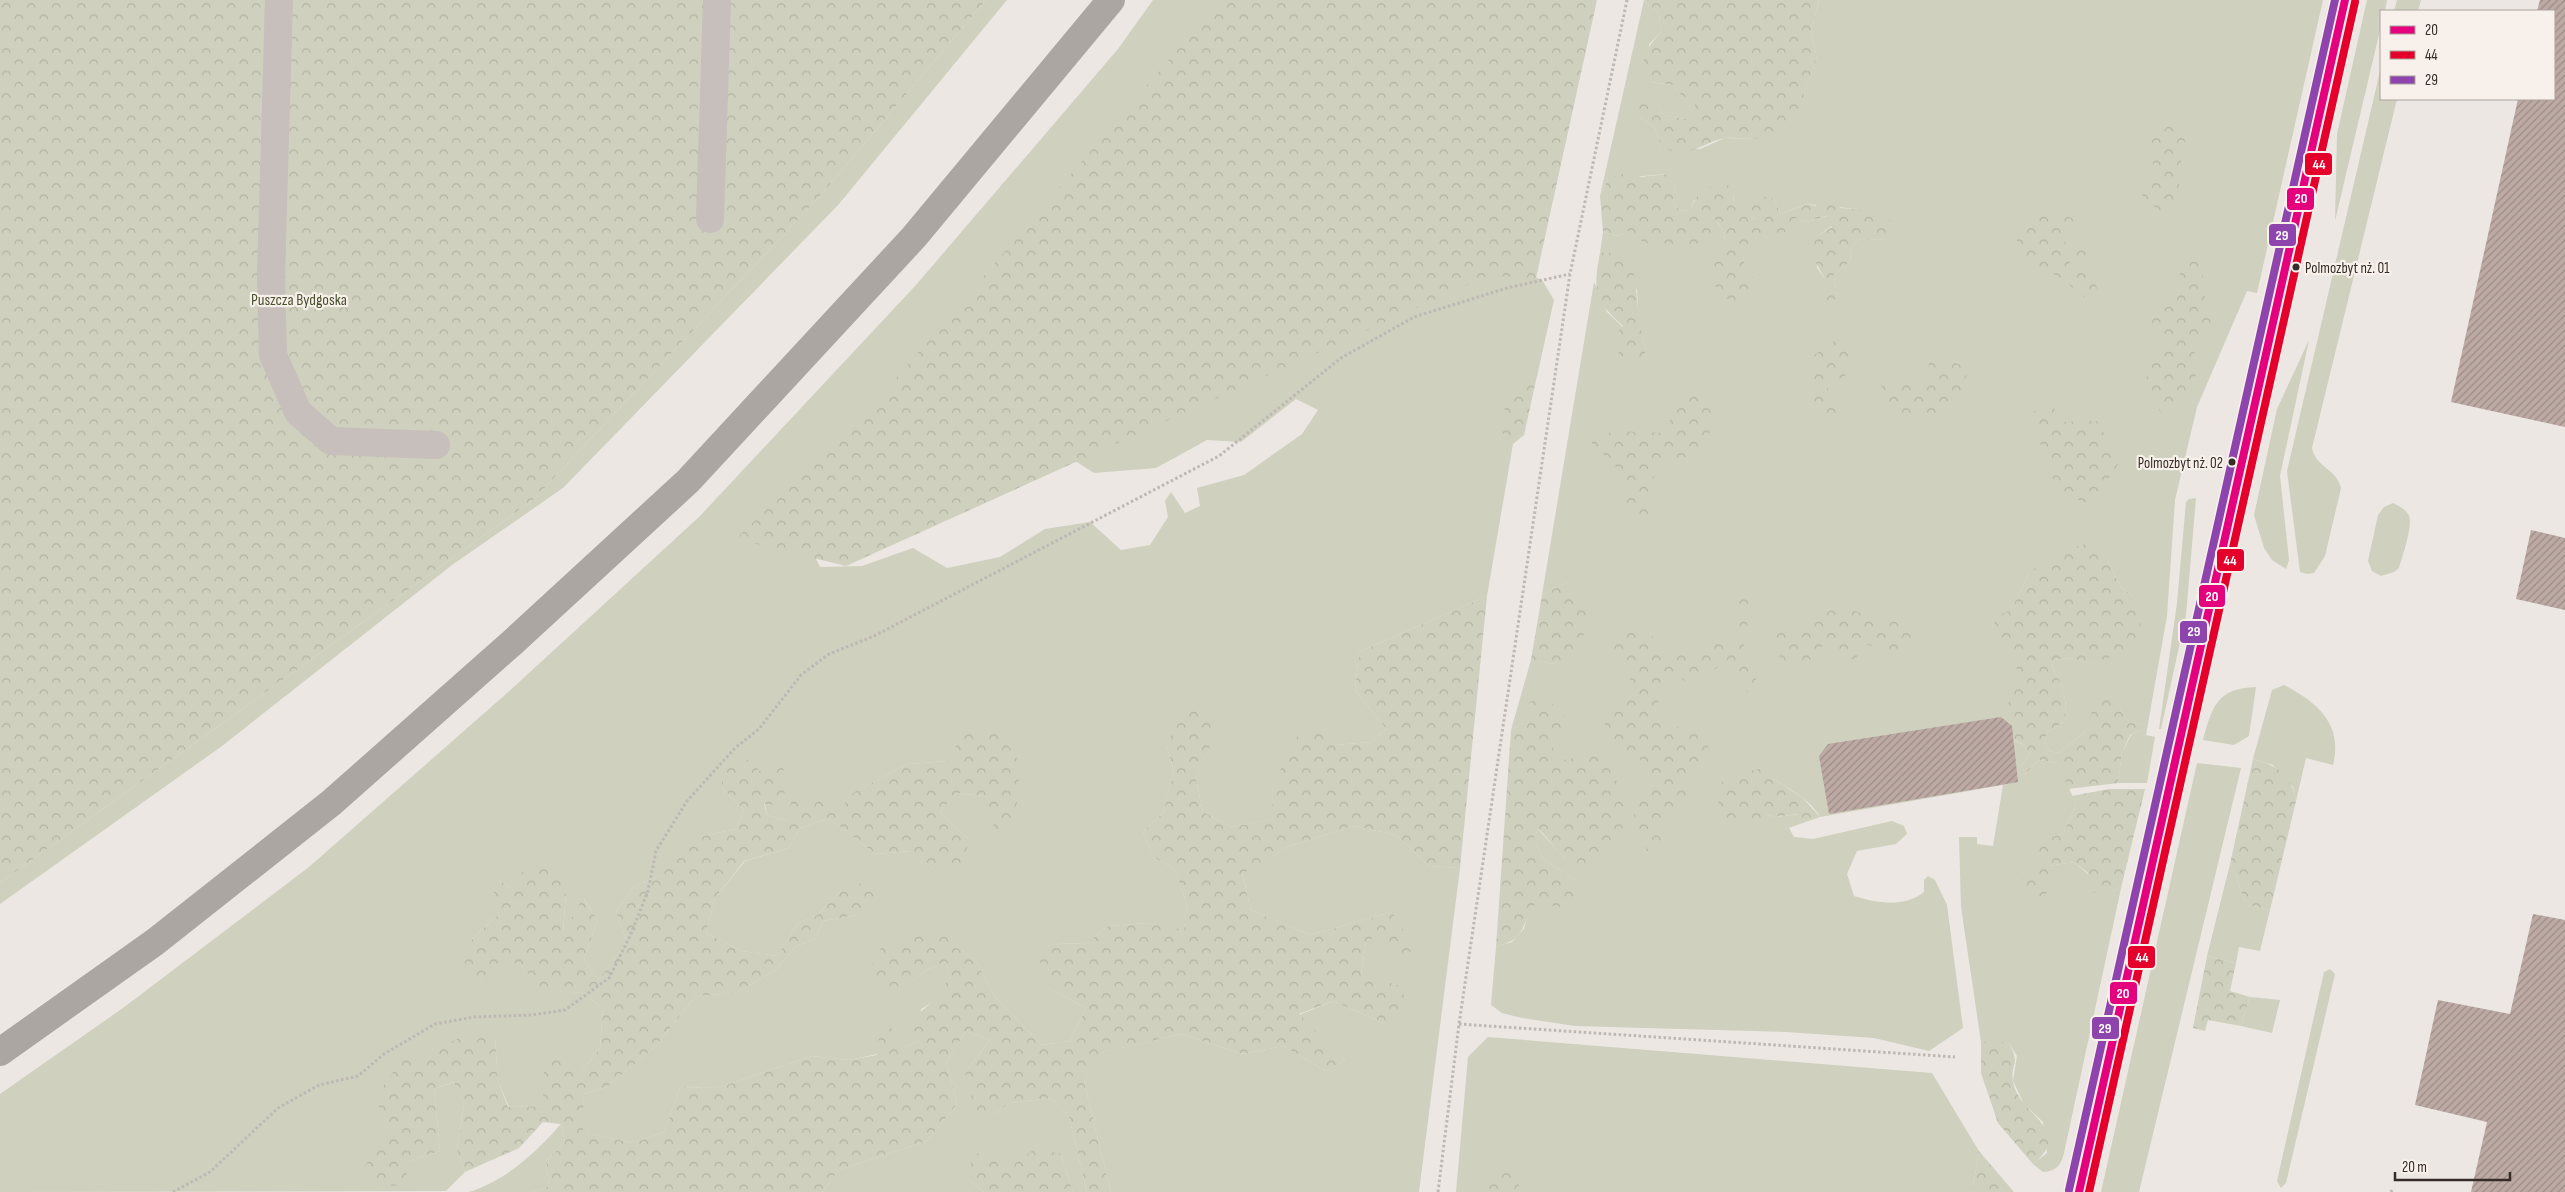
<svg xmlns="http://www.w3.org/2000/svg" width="2565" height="1192" viewBox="0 0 2565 1192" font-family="'Sofia Sans Condensed',sans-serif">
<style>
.green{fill:#cfd0bd}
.forest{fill:url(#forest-crowns)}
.building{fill:url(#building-hatch)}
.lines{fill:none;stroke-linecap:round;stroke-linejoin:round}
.path{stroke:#beb7b4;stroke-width:3;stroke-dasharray:2.5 2.5;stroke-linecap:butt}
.minor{stroke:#c6bfbb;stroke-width:28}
.major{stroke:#b4adaa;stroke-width:28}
.highway{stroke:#aba6a1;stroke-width:28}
.bus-1-casing{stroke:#f8f0ea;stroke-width:11}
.bus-2-casing{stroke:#f8f0ea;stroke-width:11}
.bus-3-casing{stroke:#f8f0ea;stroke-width:11}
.bus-1{stroke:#e5007d;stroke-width:8}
.bus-2{stroke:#e4002b;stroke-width:8}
.bus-3{stroke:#8e44ad;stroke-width:8}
.bus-dot{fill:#362c29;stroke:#f8f0ea;stroke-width:2}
.labels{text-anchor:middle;stroke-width:4.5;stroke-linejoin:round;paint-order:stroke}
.bus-label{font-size:15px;fill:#362c29;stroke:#f8f0ea;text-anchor:start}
.park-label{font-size:16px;fill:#49522f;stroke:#f8f0ea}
.line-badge{stroke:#f8f0ea;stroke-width:2}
.badge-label{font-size:14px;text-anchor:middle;font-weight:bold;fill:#fff}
</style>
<defs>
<pattern id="forest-crowns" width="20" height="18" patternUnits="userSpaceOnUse" patternTransform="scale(1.25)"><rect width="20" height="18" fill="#cfd0bd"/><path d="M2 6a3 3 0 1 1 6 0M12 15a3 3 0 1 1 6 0" fill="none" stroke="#b2b3a2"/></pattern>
<pattern id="building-hatch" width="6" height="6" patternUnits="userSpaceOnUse" patternTransform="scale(1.25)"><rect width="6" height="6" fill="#beaaa5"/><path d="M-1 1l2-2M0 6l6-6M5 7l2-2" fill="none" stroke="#9b8b86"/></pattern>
</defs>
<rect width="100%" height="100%" fill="#ece7e2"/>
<path class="green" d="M986,0h21l-168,204 -276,284 -111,77 -230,181 -222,158v-21l533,-383 287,-304z
M1153,0h89l-436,538 14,29 42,-1 51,-18 34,20 53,-11 45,-28 45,-7 31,28 29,-5 18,-28 -3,-16 6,-9 14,21 15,-7 -3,-18 47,-13 58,-41 16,-24 -22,-11 -55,43 -34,-2 -51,28 -62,5 -28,-18 442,-189 34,14 12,20 -19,85h-18l-17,44 13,15 -26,152 -128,56 -4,38 31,39 -15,13 -35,3 -64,41 2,33 -42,8 -29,-15 -7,-33 20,-47 -49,15 7,24 -11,42 -20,19 10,25 21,11 13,36 -3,27 -36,-8 -40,3 -21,17 -30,1 -7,45 36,19 -16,33 -28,4 -46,-47 -21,-38 -19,-13 -62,47 34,-25 19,-7c4,25 -4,35 -26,47l-2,32 -14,6 -26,-14 -1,21 -30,6 -36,-4 -94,32 -38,-1 -16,45 -31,11 -51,-11 2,-38 23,-7 48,-40 41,-51 40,-3 40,-23 19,-23 21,-9 7,-17 34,-6 -15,-25 -26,26 -18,7 -21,33 -35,-5 -36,-18 9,-35 30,-37 44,-13 10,-19 30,-11 46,36 36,-3 23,18 34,-30 -28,-27 15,-19 30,3 35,-33 -71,-2 -41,3 -54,28 -18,23 -49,6 -20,-6 -8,-44 -37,17 22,22 -8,19 -33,7 -44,40 -25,10 -18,26 11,30 -29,38 -14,-21 14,-39 -14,-21 -21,36 3,-44h-51l-16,-11v34l-27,25 8,41 21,-20 19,4 23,26 41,3 19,16 -3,39 -20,25 -36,-12v45l-35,1 -11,-26 -3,-44 -63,14 -23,110 31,-10 -6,-62 21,-7 9,22 -7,46 8,22 -19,19 -446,1v-98l123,-86 186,-141 197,-173 193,-177 217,-232 202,-236z
M1644,0l15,14 2,18 -12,12 1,38 23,3 8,10 14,6v12l-8,6 -22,-3 -6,-11 -19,12 15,11 6,18 39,3 25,-11 30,1 47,-27 2,-20 13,-34 -6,-25 8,-33h504l-66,293 -10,-2 -50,116 -22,93 -8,116 -21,119 9,2 -8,46h-29l4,-30 9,-18 16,-8 -21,-7 -6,-12 -30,12 -6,13 -26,20 -9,-2 -5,-10 4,-9 17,-11c3,-21 -2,-36 -13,-54l2,-7 15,-2 24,5 40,-67 -13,-10 -13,-27 -77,13 -19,38 21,62 -19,67 12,7 5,9 -8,10 -14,5 16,5 15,-15 20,3 17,42 -13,29 -16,3 -10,32 -21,10 33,12v-25l25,-4 36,32 12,-10 -58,269c-3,13 -8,18 -21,19l-10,-8 14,-11 -4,-31 -19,-18 -11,-23 4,-25 -9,-14h-27l-20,-135 -2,-70h18v7l16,2 10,-61 -183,32c-10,-18 -31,-28 -48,-39l-8,36 11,3 24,-3 1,10 -11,4 5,9 19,2 79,-18 12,5 3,8 -11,10 -39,7 -10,23 7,22c23,7 50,12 70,-4v-12l4,-4 7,4 12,25 16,123 -34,23 -55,-13 -88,-6 -211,-6 -53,-8 -20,-5 -11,-8 5,-58 16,-5 12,-13 5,-20 11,-10 35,-19 -33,-22 -8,-20 4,-9 27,30 2,-98 -44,-38 -12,7 20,-70 24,4 15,-83 -28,14 52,-313 13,30 39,38 -7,-26 -2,-34 -20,-37h-17l3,-21 16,4 9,-5 81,-17c11,9 17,18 16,33l18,14 3,-14 11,-9 13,-1 25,-19 11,4 21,-6 5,4v6l-18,12 3,30 8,11v10l-10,8h22l-3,-22 16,-13 1,-13 7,-9 28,-1 -28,-30 -52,-5 -25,10 -8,-16 -17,21 -12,-5 -11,-8 1,-13 -40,7 -4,11 -11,-1 -6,-8 2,-15 -8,-13 -59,5 -8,17z
M2367,0h20l-2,11h-4v15l-46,195 2,-87z
M2397,0h24l-3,11h-24z
M2381,67v32h16l-85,349c4,20 25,21 29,40l-16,68 -11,17 -7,1 -7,-2 -13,-101z
M2309,340l-29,136 9,84 -3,9 -14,-9 -8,-12 -10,-33 23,-106z
M2196,498l-10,117 -25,114h-2l18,-126 9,-101 3,-3z
M2393,503c6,3 14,7 16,13 4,10 -7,42 -10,52l-5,4 -13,4 -9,-5 -4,-10 10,-46 6,-8z
M2284,685c34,18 59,39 49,80l-27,-7 -10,43 -3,-14 -20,-22 -20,-6 19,-69z
M2256,687l-7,49 -15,9 -31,-5c9,-33 14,-52 53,-53z
M2197,763l44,5 -102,424h-38z
M1354,826l42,9 33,31 31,2 -41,324h-308l-27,-110 16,-29 81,-19 62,20 40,-8 43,25 19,-11 -46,-45 34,-14 52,23 16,-38 -40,-10 5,-35 19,-8 7,-21 -82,23 -59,-25 -9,-37 45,-26z
M2230,864c9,13 9,28 17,41l23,5 -10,41 -21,-4 -3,16 -29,-7z
M2330,969l5,5 -49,209 -5,5 -4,-7 47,-209z
M2250,997l30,3 -8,33 -31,-7z
M966,1031l24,9 -25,33 27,42 18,-12 41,-5 18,19 18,75h-14l-12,-38 -96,23 19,15h-162l17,-22 88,-29 30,-37 -11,-42z
M1488,1037l444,36 47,78 -7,41h-516l12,-135z
M561,1124l4,18 -19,19 3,25 -17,6h-63c38,-12 66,-39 92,-68z"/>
<path class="forest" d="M0,0h986l-166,196 -287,304 -533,383z
M1220,0h377l-61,278 -49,-2 -641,290 -110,-27 150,-149z
M1644,0h175l-8,33 6,25 -13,34 -1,20c-15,12 -30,26 -50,27 -9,0 -19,-2 -27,-1 -26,4 -37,24 -65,8l-6,-18 -15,-11 -2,-14 9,-6 12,8 6,11 22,3 8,-7v-10l-14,-7 -8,-10 -23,-3c-14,-19 -3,-35 11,-50l-2,-18z
M2173,122l13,12 -8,43 4,27 -18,12 -24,-23 13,-26 -2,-26z
M1626,172l15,5 27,-3 7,13 -2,15 6,8 11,1c8,-21 15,-24 36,-28l8,9 -1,14 22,13 -4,-12 13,-10 9,1 8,16 26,-10 8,2 9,-8 11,1 5,9 18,1 31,10 5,10 -8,10 -28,1 -7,9 -1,13 -16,13 3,22 -7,7h-10l-6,-7 11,-8v-10l-17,-30 6,-11 18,-11v-7l-6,-4 -20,6 -11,-4c-2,3 -4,8 -6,11 -18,17 -38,-3 -46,32l11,19 -5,15 -15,9c-21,-16 -25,-22 -21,-49l12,-8c1,-15 -4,-23 -15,-32l3,10 -4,14 -15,6 -49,-2 -17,-12 -9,5 -16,-4 -3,-36 8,-17z
M2062,215l26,8 -25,15 5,10 20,-6v13l-19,5 2,9 19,3 8,18 -13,8 -24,-20 -39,-18 -6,-23 11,-21z
M1600,253h17l15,10c6,30 5,57 14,87l-4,9 -16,4 -7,-8 -2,-22 6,-7c-29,-26 -30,-36 -23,-73z
M2183,255l21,3 -2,30 12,38 -21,29 4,29 -34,32 -17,-27 2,-34 21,-15 -19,-17 27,-31z
M1837,339l20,16 -11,20 -20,11 20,29 -17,9 -17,-10 3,-28 -5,-28z
M1930,354l39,14 -8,23 -28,26 -47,-5 -5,-26 46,-8z
M1517,385h18l-11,50 -11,9 -14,-15 7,-24z
M1701,390l17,20 -17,46 -32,2 -19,24 -2,38 -25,-1 2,-43 -35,-35 23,-10 52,2 9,-24z
M2052,404l9,18 36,-1 23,41 -30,42 -32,-11 -29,-80z
M2086,544l21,15 13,27 13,10 8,27 -3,16 -21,16 -25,8 -23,-5 -15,2 -2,7c11,18 16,33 13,54l-17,11 -4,9 5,10 9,2 26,-20 11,-29 12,-5 13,9 6,12 22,7 -18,8 -8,18 -4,30 -50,6 -9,-26 -20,-3 -15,15 -14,2 -2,-7 14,-5 8,-10 -5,-9 -11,-7 -9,-26 10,-29 2,-20 -21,-27 -2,-20 17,-7 19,-38 29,-21z
M1570,581l17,30 -3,23 -8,15 -21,15 -24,-4 11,-65z
M1752,594l-10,65 23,33 -15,4 -24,-36 -16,14 -22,9 -17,-12 -7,8 -7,28c4,5 8,11 13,15 21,17 33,0 43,38l-28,14 4,27 -24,16 -4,34h-14l-14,-39 19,-28 -12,-25 -31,-16 -6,-29 25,-12 3,-30 -21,-22 15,-17 23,-5 18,32 20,-9 13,4 11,-13 30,-5 -7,-40z
M1487,596l-27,272 -31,-2 -33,-31 -42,-9 -67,21 -45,27 9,36 59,25 82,-23 23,37 -19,11 -11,-26 -19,7 -5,34 40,11 7,23 -23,15 -52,-23 -34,13 46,46 -19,11 -43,-25 -40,8 -62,-20 -80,19 -17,29 27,110h-24l-18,-75 -18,-19 -41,5 -18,12 -17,-4 -10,-38 25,-33 -24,-9 -20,31 11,42 -30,37 -88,29 -17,22h-290l17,-6 -3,-25 19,-19 -4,-18 -18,-2 -24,26 -54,24 -8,-22 7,-46 -10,-22 -20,7 6,62 -31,10 -5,24 -31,2 -10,-18 26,-38 -14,-33 27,-39 23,4 7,-12 33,-16 30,2 3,44 10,26 35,-1 1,-45 14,-9 22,21 20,-25 3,-39 -19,-16 -41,-2 -23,-27 -19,-3 -21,19 -17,-11 9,-30 27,-25 -7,-30 7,-4 16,11 9,-24 29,-2 13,26 -3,42 20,-35 15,22 -14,39 14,21 29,-38 -11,-30 18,-26 25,-10 3,-9 41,-31 33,-7 8,-19 -22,-22v-19l29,-10 8,12 21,-14 8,28 -9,20 -15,-1 3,11 20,6 5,-23 32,-2 12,18 18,-22 54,-28 41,-3 15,-32 35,3 21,31 -5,64 -19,7 -11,-38 -29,-3 -16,19 28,27 -3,29 -31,1 -24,-18 -35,3 -46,-36 -30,11 -10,19 -45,13 -29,37 -9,35 36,18 35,5 21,-33 18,-7 26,-26 25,-9 8,15 -18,19 -34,6 -7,17 -21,9 -19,23 -40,23 -40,3 -41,51 -48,40 -23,7 -1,38 50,11 31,-11 16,-45 38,1 94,-32 36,4 29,-5 2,-22 12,-5 14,19 14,-6 -8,-18c17,-24 41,-24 36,-61l-19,7 -34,25 -26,-22 14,-26 57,-15h15l2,16 19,13 21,38 46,47 28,-4 16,-33 -36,-19 -12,-33 19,-12 30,-1 21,-17 40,-3 36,7 3,-26 -13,-36 -21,-11 -10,-25 20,-19 11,-42 -7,-24 13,-36 25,-4 11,26 -20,46 7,33 29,15 41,-8 -1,-33 29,-57h31l4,16 35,-3 15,-13 -31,-39 4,-38z
M1842,606l37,14 26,2 12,20 -22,10 -31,-8 -9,16 -35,-14 -17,23 -23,-11 -4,-27 33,-2 20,-18z
M1546,699l18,15 3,9 -8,16 -8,7 16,15 19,-11c5,4 14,8 19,13 4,4 18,28 19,33 7,35 -17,83 -57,64 -8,-5 -20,-24 -29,-31l-4,9 8,20 33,22c1,17 -2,21 -18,28l-17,-8c-23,20 -7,37 -44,47l15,-217 12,-7 6,-21z
M2253,759c25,7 38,15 43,42l-26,109 -23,-5c-8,-13 -8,-28 -17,-41z
M1764,768l8,10 31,20 17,19 -20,7 -2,-10 -23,3 -11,-3 -8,9 -23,2 -11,-13 -6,-16 9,-20z
M2109,789h36l-23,95 -12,10 -19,-2 -3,-19 -14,-11 -25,4v25l-9,8 -20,-7 -4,-13 20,-11v-19l11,-12 16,-3 13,-29 -4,-9z
M2207,956l29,7 -6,28 20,6 -9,29 -33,-6 -3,11 -12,-3z
M1981,1042h27c14,24 2,20 5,40 6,33 62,48 20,82l-35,-41 -17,-50z
M1036,1148l25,6 12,38h-89l-19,-15 10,-24 39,11z
M1979,1151l35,41h-42z
M1523,1167l-6,25h-44l1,-5 27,-19z"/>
<path class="building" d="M2540,0h25v427l-114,-25 67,-303h36v-88h-17z
M2531,530l34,8v72l-49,-11z
M2001,717l11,9 6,56 -189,32 -10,-58 9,-12z
M2533,914l32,6v272h-94l16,-70 -72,-17 23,-105 72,14z"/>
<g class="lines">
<path class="path" d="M1459,1024l496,33
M173,1192l37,-20 68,-64 41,-23 39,-9 26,-22 51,-30 39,-7 58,-2 33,-5 44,-32 21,-42 18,-45 8,-40 31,-50 48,-53 24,-19 42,-54 28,-21 45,-18 345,-180 122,-98 73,-41 93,-29 63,-14
M1438,1192l21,-168 111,-750 57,-274
M2391,1192l1,-2"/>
<path class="minor" d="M279,0l-8,276 2,79 25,57 33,29 105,4
M710,219l7,-219"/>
<path class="major" d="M2079,1192l266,-1192"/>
<path class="highway" d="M0,1052l155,-110 176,-139 182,-161 175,-161 226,-244 197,-237"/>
<g class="bus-1-casing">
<path id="bus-1" d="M2079,1192l266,-1192"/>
</g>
<g class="bus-2-casing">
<path id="bus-2" d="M2089,1192l266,-1190"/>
</g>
<g class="bus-3-casing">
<path id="bus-3" d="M2069,1190l266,-1190"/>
</g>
<use href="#bus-1" class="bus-1"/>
<use href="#bus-2" class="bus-2"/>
<use href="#bus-3" class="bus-3"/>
</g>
<g class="bus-dot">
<circle cx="2296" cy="267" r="4.5"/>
<circle cx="2232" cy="462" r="4.5"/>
</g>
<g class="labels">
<g class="bus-label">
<text x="2305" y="273">Polmozbyt nż. 01</text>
<text x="2223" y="468" text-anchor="end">Polmozbyt nż. 02</text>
</g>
<g class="park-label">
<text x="299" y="305">Puszcza Bydgoska</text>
</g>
</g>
<g class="line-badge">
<rect x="2304" y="152" width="29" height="24" rx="5" fill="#e4002b"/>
<rect x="2286" y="187" width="29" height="24" rx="5" fill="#e5007d"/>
<rect x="2268" y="223" width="29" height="24" rx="5" fill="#8e44ad"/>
<rect x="2216" y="548" width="29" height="24" rx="5" fill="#e4002b"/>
<rect x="2198" y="584" width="28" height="24" rx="5" fill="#e5007d"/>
<rect x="2179" y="620" width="29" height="24" rx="5" fill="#8e44ad"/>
<rect x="2127" y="945" width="29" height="24" rx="5" fill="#e4002b"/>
<rect x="2109" y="981" width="29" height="24" rx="5" fill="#e5007d"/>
<rect x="2091" y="1016" width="29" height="24" rx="5" fill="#8e44ad"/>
</g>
<g class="badge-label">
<text x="2319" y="169">44</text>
<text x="2301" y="203">20</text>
<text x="2282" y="240">29</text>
<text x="2230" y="565">44</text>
<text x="2212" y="601">20</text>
<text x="2194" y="636">29</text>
<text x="2142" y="962">44</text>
<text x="2123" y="998">20</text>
<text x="2105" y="1033">29</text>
</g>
<rect x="2380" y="10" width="175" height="90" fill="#f8f0ea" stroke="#aaa29d"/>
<rect x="2390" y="26" width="25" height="8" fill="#e5007d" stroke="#aaa29d"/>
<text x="2425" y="35" font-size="15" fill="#362c29">20</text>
<rect x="2390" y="51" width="25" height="8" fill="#e4002b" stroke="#aaa29d"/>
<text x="2425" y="60" font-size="15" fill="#362c29">44</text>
<rect x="2390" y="76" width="25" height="8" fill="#8e44ad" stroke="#aaa29d"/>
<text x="2425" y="85" font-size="15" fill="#362c29">29</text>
<path d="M2395 1172v8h115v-8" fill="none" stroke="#362c29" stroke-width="2.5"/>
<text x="2402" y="1172" font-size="15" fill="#362c29" stroke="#f8f0ea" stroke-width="4" paint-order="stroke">20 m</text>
</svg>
